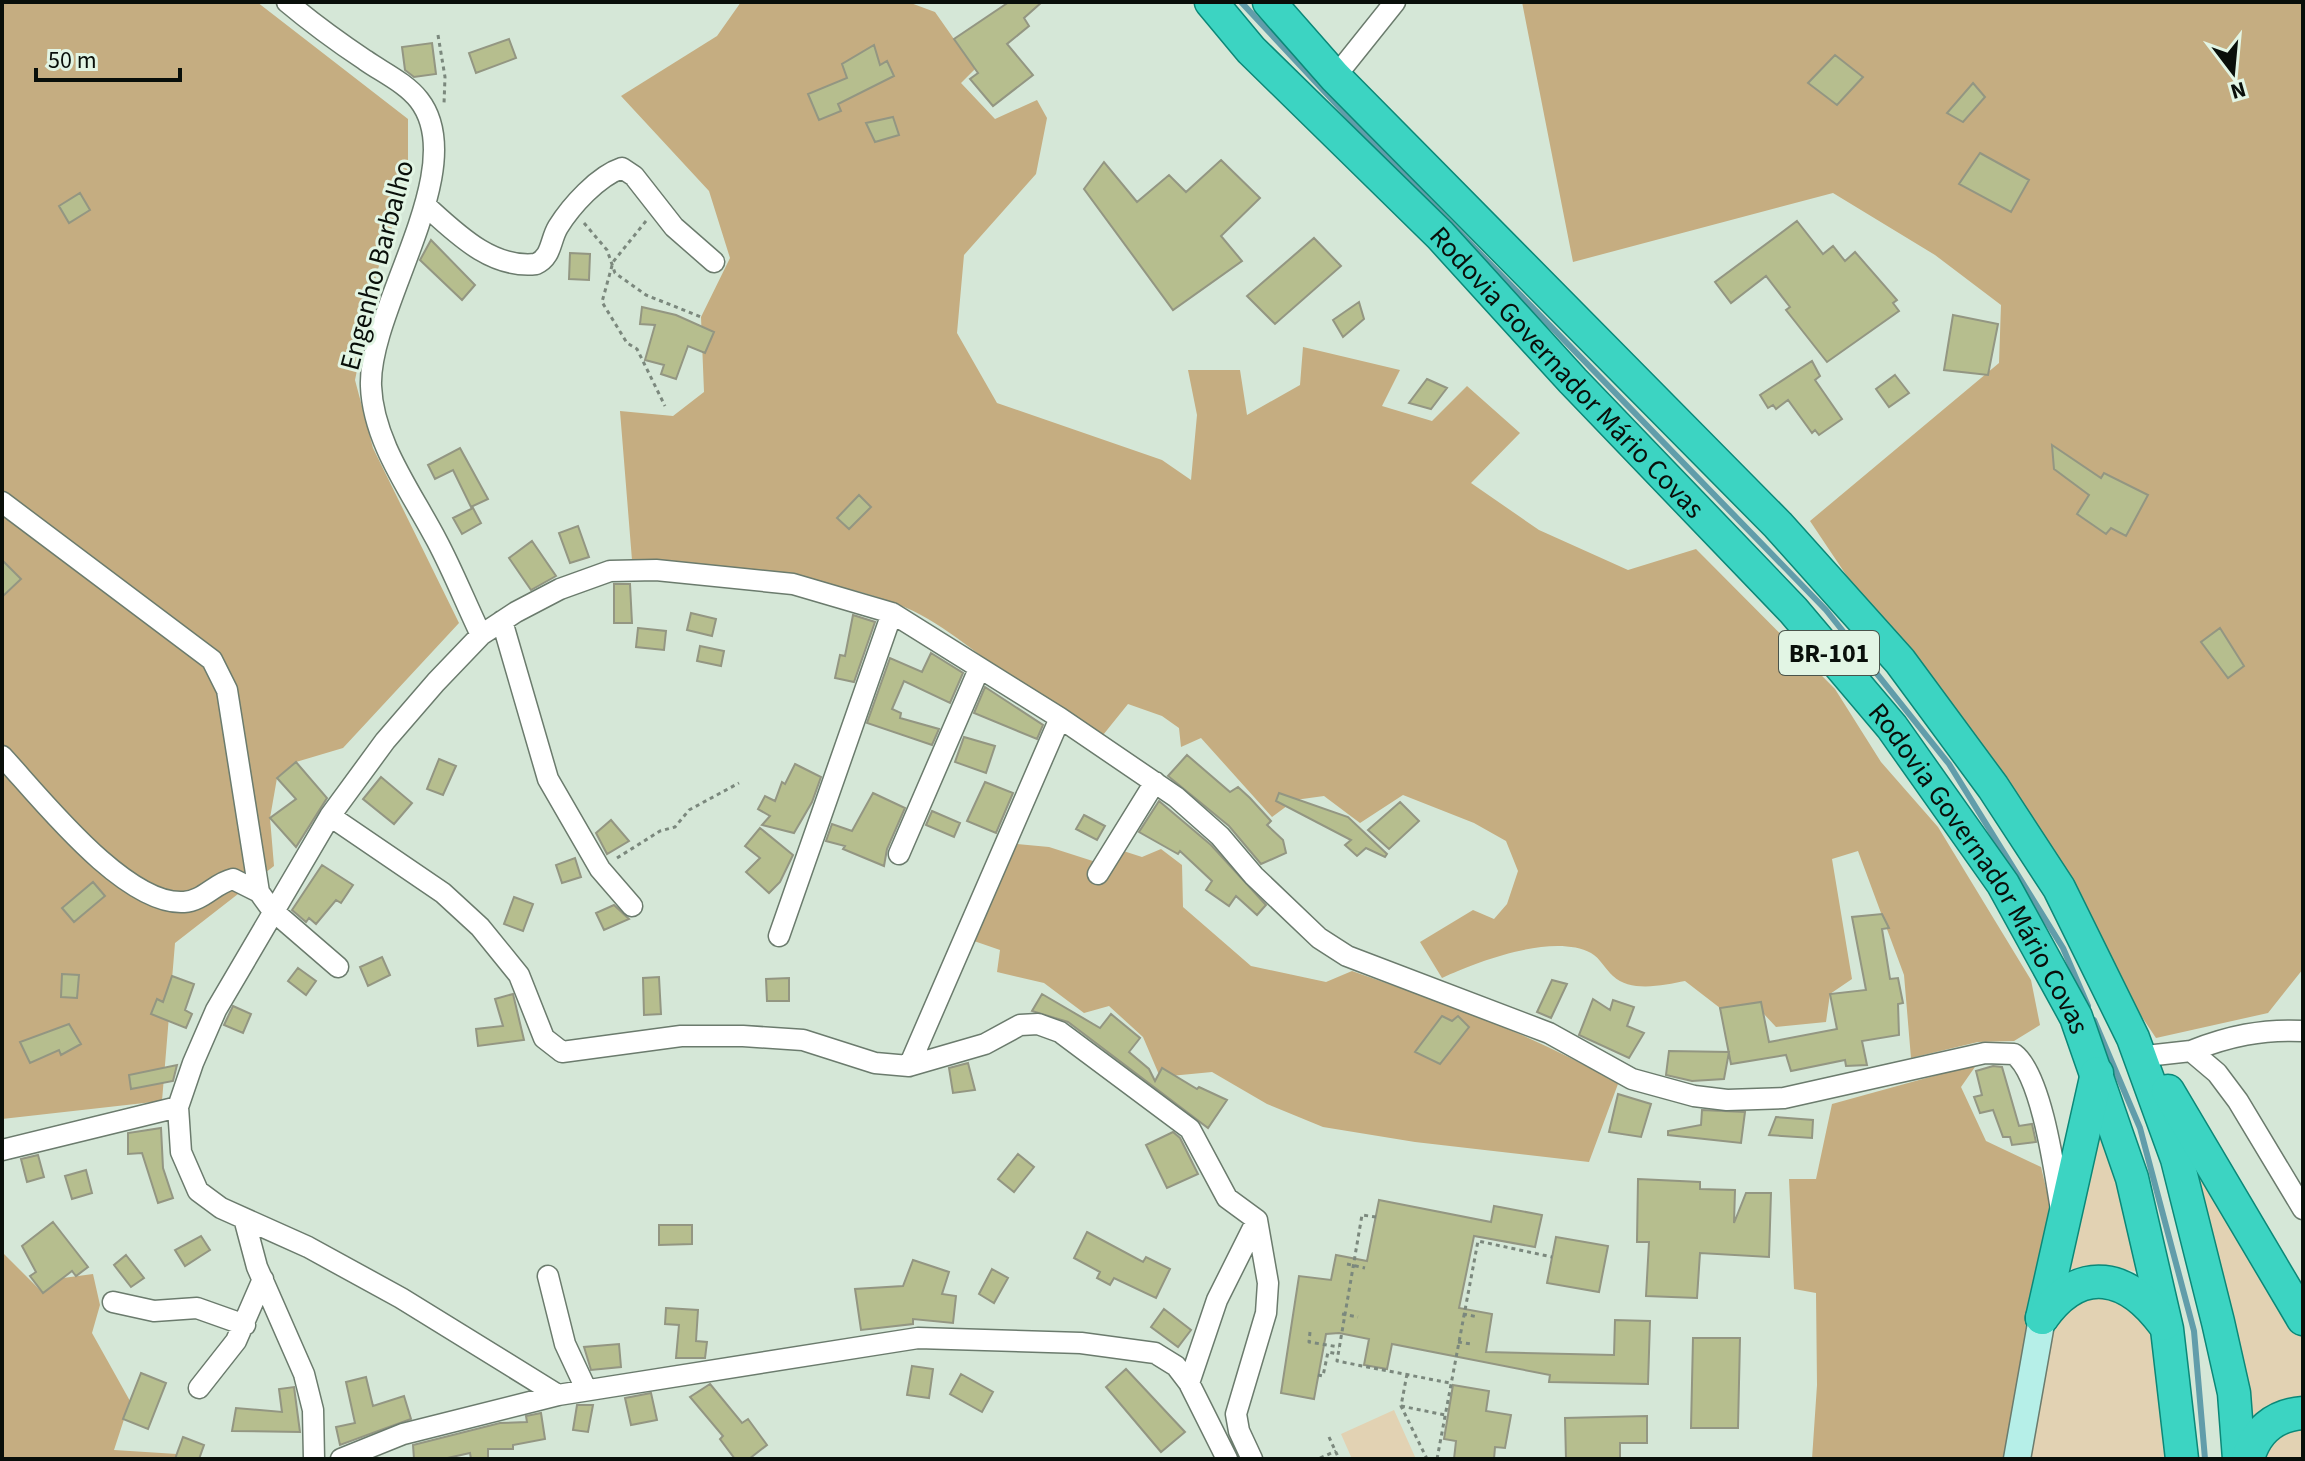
<svg xmlns="http://www.w3.org/2000/svg" width="2305" height="1461" viewBox="0 0 2305 1461" font-family="'Source Sans 3',sans-serif">
<style>
.green{fill:#e2d2b3}
.forest{fill:#c5ad81}
.lines{fill:none;stroke-linecap:round;stroke-linejoin:round}
.stream{stroke:#619daa;stroke-width:6}
.building{fill:#b6be8e;stroke:#939682;stroke-width:2}
.minor-casing{stroke:#6b7b6d;stroke-width:23}
.secondary-casing{stroke:#6b7b6d;stroke-width:29}
.trunk-casing{stroke:#0b8878;stroke-width:35}
.path{stroke:#7b887d;stroke-width:3;stroke-dasharray:4 4;stroke-linecap:butt}
.minor{stroke:#fff;stroke-width:20}
.secondary{stroke:#b6efe8;stroke-width:26}
.trunk{stroke:#3cd4c2;stroke-width:32}
.labels{text-anchor:middle;stroke-width:6;stroke-linejoin:round;paint-order:stroke}
.shield{fill:#e2f5e4;stroke:#4a544b;stroke-width:2}
.shield-label{font-size:26px;font-weight:bold;fill:#090f0a}
.street-label{font-size:28px;fill:#090f0a;stroke:#e2f5e4}
</style>
<rect width="100%" height="100%" fill="#d5e7d7"/>
<path class="green" d="M2166,1104l137,229v65l-54,31z
M2098,1105l42,167 -27,-5 -44,2z
M2108,1291l52,41 8,127h-142l24,-139 24,-21z
M1394,1410l22,49h-64l-11,-25z
M2303,1427v32h-38l2,-14 23,-17z"/>
<path class="forest" d="M2,2h255l151,117v61l-31,92 -22,108 18,68 86,175 -116,125 -47,14 -19,16 -7,40 4,48 -99,77 -13,158 -160,18z
M741,2h167l27,10 40,57 -14,14 34,36 42,-19 10,18 -11,56 -72,81 -7,78 40,70 165,57 29,20 6,-65 -9,-45h52l7,45 53,-30 3,-38 97,23 -18,36 50,15 35,-35 53,47 -49,50 68,47 89,40 68,-21 139,140 46,73 57,65 93,153 9,45 -26,16 -36,1 -67,16 -7,-83 -46,-124 -26,8 20,120 -22,15 -4,28 -50,5 -13,-14 -2,-11 -41,6 -35,-27c-21,4 -54,12 -72,-5 -7,-6 -13,-18 -22,-23 -38,-20 -113,8 -149,25l-22,-36 53,-32 21,9 13,-15 11,-33 -12,-30 -32,-18 -71,-28 -43,28 -36,-27 -29,4 -23,17 -71,-79 -20,9 -2,-19 -17,-12 -34,-12 -25,31c-30,-18 -60,-36 -89,-55 -38,-26 -74,-60 -117,-76 -78,-29 -183,-42 -265,-44l-12,-149 53,5 31,-24 -3,-75 29,-59 -21,-67 -88,-95 96,-60z
M1522,2h781v967l-35,44 -112,25 -346,-517 189,-158 2,-58 -66,-50 -102,-62 -260,69z
M1017,844l32,3 50,16 12,-16 31,10 19,-8 21,16 1,42 68,59 75,16 26,-11c92,32 182,63 266,113l-29,78 -174,-20 -92,-15 -56,-23 -55,-32 -52,5 -17,-40 -34,-31 -25,7 -40,-30 -47,-11 3,-22 -26,-9z
M1977,1064l-16,23 25,54 55,26 13,54 -47,238h-195l5,-74 -1,-92 -22,-4 -5,-110h27l16,-75z
M2,1252l41,41 20,-15 30,-4 7,31 -8,28 38,68 -16,49 63,4 -1,5h-174z"/>
<g class="lines">
<path class="stream" d="M1241,2l126,135 459,473 123,154 114,184 25,58
M2094,1020l46,108 54,203 11,128"/>
</g>
<path class="building" d="M1009,2h33l-18,16 5,8 -22,18 26,31 -40,31 -23,-27 8,-6 -24,-34z
M509,39l7,19 -40,15 -7,-20z
M432,43l4,31 -22,3 -9,-7 -3,-23z
M874,45l6,20 7,-4 7,15 -56,28 3,7 -22,9 -11,-26 39,-16 -5,-14z
M1835,55l28,22 -26,28 -29,-22z
M1973,83l12,14 -22,25 -16,-9z
M893,117l6,18 -24,7 -9,-19z
M1980,153l49,27 -18,32 -52,-28z
M1221,160l39,38 -39,38 21,25 -69,49 -89,-121 20,-27 33,40 32,-27 17,17z
M80,193l10,17 -21,13 -10,-17z
M1797,221l26,33 10,-8 12,15 10,-9 42,48 -4,3 6,8 -72,51 -41,-52 4,-3 -24,-31 -35,27 -16,-21z
M1314,238l27,28 -66,58 -28,-28z
M431,240l44,45 -13,15 -42,-40z
M570,253l20,1 -1,26 -20,-1z
M1359,302l5,17 -21,18 -10,-17z
M642,307l34,8 38,17 -9,21 -17,-7 -12,33 -15,-5 3,-9 -19,-5 10,-35 -15,-1z
M1953,315l45,9 -10,51 -44,-5z
M1812,361l8,15 -5,4 27,39 -23,16 -4,-5 -3,3 -24,-33 -12,9 -3,-4 -5,3 -8,-13z
M1895,375l14,18 -20,14 -13,-18z
M1427,379l20,9 -16,21 -22,-6z
M2052,445l49,33 3,-5 44,22 -22,41 -15,-8 -5,6 -29,-20 12,-19 -35,-26z
M460,448l28,51 -17,8 -18,-37 -18,9 -7,-14z
M859,495l12,12 -22,22 -12,-11z
M473,508l8,15 -19,11 -9,-16z
M578,526l11,31 -19,6 -11,-30z
M532,541l24,35 -25,14 -22,-32z
M2,560l19,19 -19,18z
M614,584h16l2,39h-18z
M691,613l25,6 -4,17 -25,-6z
M853,615l22,7 -21,60 -19,-4 5,-23 5,1z
M638,628l28,3 -2,19 -28,-3z
M2220,628l24,38 -16,12 -27,-36z
M700,646l24,5 -3,15 -24,-5z
M931,653l32,20 -13,30 -46,-22 -12,28 9,4 -1,5 39,11 -7,16 -65,-22 23,-65 32,14z
M985,687l58,38 -6,14 -63,-26z
M964,737l31,9 -9,27 -31,-11z
M1187,755l43,37 8,-5 12,11 21,23 -4,4 16,15 3,13 -25,11 -32,-38 -61,-50z
M439,759l17,7 -13,29 -16,-6z
M296,762l31,36 -31,49 -26,-29 26,-19 -19,-21z
M795,764l26,13 -9,25 -18,31 -32,-8 8,-9 -12,-7 7,-13 10,5 7,-19 3,2z
M381,777l31,26 -18,21 -31,-25z
M985,782l28,11 -17,40 -29,-12z
M873,793l32,15 -18,41 -3,17 -41,-17 2,-3 -19,-5 6,-17 20,7z
M1279,793l69,24 39,37 -2,3 -19,-9 -9,8 -12,-11 6,-5 -75,-39z
M1159,801l52,44 55,60 -9,10 -21,-19 -7,10 -23,-16 6,-9 -32,-30 -2,3 -39,-22z
M1400,802l19,19 -30,28 -21,-19z
M932,811l28,12 -6,14 -28,-12z
M1084,815l21,11 -8,14 -21,-11z
M611,820l18,21 -22,13 -11,-21z
M760,828l33,27 -13,27 -11,11 -23,-21 14,-14 -15,-12z
M575,858l6,19 -19,6 -6,-18z
M322,865l31,20 -12,18 -5,-3 -20,24 -7,-6 -3,4 -14,-12z
M93,882l12,14 -31,26 -12,-14z
M514,897l19,7 -10,27 -19,-7z
M614,905l15,14 -25,11 -8,-17z
M1882,914l7,14 -7,1 8,50 8,-1 5,25 -5,1 1,31 -37,6 5,24 -21,1 -1,-6 -54,11 -5,-16 -55,9 -11,-56 41,-6 8,40 68,-13 -7,-35 36,-4 -14,-73z
M382,957l8,18 -22,11 -8,-19z
M298,968l18,13 -10,14 -18,-14z
M62,974l17,1 -2,23 -16,-1z
M172,976l22,8 -9,26 7,4 -6,14 -35,-14 6,-15 6,3z
M659,977l2,37 -17,1 -1,-37z
M789,978v23h-22l-1,-22z
M1552,980l15,4 -16,34 -14,-6z
M513,994l11,46 -46,6 -2,-17 27,-3 -8,-27z
M1042,994l58,34 11,-14 29,24 -11,14 20,17 6,12 7,-13 35,21 2,-2 28,13 -19,28 -140,-106 -36,-11z
M1593,999l17,11 3,-10 21,7 -7,19 17,7 -15,25 -50,-23z
M233,1006l18,8 -8,19 -19,-8z
M1442,1016l10,5 6,-5 11,11 -29,37 -25,-12z
M69,1024l12,20 -20,11 -2,-5 -29,13 -10,-21z
M1669,1051l60,1 -5,27 -32,2 -26,-6z
M968,1063l7,27 -22,3 -4,-25z
M177,1065l-4,16 -42,8 -2,-14z
M1993,1066l9,1 17,59 13,-2 4,18 -24,3 -2,-8h-7l-10,-27 -13,3 -6,-16 8,-2 -6,-24z
M1618,1094l33,10 -10,33 -32,-5z
M1702,1110l43,2 -4,31 -73,-8v-4l33,-6z
M1776,1117l37,3 -1,18 -43,-3z
M161,1128l2,40 10,30 -15,5 -16,-50 -14,1v-21z
M1173,1132l7,6 18,36 -31,14 -21,-43z
M1018,1154l16,13 -20,25 -16,-13z
M38,1155l6,22 -17,5 -6,-23z
M86,1170l6,23 -20,6 -7,-23z
M1638,1179l62,3v7l35,1 -1,33 12,-30h25l-2,64 -69,-4 -3,45 -51,-2 3,-54h-12z
M1379,1200l112,22 3,-16 48,9 -7,32 -61,-11 -15,72 33,6 -6,38 128,3 1,-35 35,1 -2,63 -99,-2 1,-7 -158,-31 -5,25 -23,-4 5,-26 -30,-6 -13,1 -12,65 -33,-6 18,-117 32,4 5,-25 31,6z
M53,1222l35,45 -12,9 -4,-5 -29,22 -13,-17 6,-4 -14,-26z
M659,1225h33v19l-33,1z
M1087,1232l56,30 3,-5 24,12 -14,29 -42,-20 -4,7 -13,-7 3,-6 -26,-14z
M201,1236l9,14 -25,16 -10,-16z
M1556,1237l52,9 -9,46 -52,-9z
M126,1255l18,23 -13,9 -17,-22z
M913,1260l36,12 -7,22 14,2 -3,27 -40,-4v5l-52,6 -6,-41 48,-3z
M992,1269l16,9 -14,25 -15,-9z
M666,1308l32,2 -2,31 11,1 -2,16h-29l3,-33 -14,-1z
M1164,1309l27,21 -13,17 -27,-20z
M1693,1338h47l-2,90h-47z
M619,1344l2,23 -30,3 -7,-23z
M912,1366l21,3 -4,29 -22,-3z
M1126,1369l59,63 -24,20 -55,-65z
M141,1373l25,10 -18,46 -25,-10z
M961,1374l32,18 -11,20 -32,-18z
M366,1377l7,29 31,-10 7,23 -71,26 -4,-18 19,-4 -9,-41z
M710,1384l32,39 6,-4 19,26 -18,14h-14l-15,-20 3,-3 -33,-39z
M1453,1385l36,6 -3,20 25,4 -6,33 -10,-1 -1,12h-40l2,-18 -12,-2z
M294,1387l6,45 -68,-1 4,-23 46,4 -3,-23z
M651,1393l6,27 -26,5 -6,-27z
M577,1405h16l-5,27 -15,-2z
M541,1413l4,26 -32,6v4h-25v10h-17l-1,-6 -27,6h-29l-1,-14 87,-22 27,-1 -1,-6z
M1647,1416v27h-27v16h-54l-1,-41z
M183,1437l21,8 -5,14h-24z"/>
<g class="lines">
<g class="minor-casing">
<path id="minor" d="M287,2c25,21 51,40 78,58 17,12 41,23 54,40 53,68 -51,208 -48,286 2,56 41,107 66,155 16,30 29,63 44,94
M1335,77l60,-75
M425,205c31,28 66,64 111,59 16,-7 14,-24 22,-37 13,-21 40,-51 64,-59l12,8 40,51 40,35
M2,502l210,158 15,30 32,202 13,18 66,57
M502,621l46,158 52,90 32,37
M2,756c38,41 123,150 182,146 19,-1 31,-19 49,-23l26,13
M330,816l113,77 37,34 39,48 25,63 18,14 119,-16h62l60,4 72,23 34,3 76,-22 35,-19 18,-1 22,8 130,97 37,69 30,22 11,63 -2,30 -30,101 3,17 13,28
M899,854l80,-185
M1098,874l57,-92
M779,936l113,-323
M2191,1051c38,-15 71,-22 112,-20
M2146,1056l45,-5 26,22 21,28 65,108
M909,1066l151,-348
M2,1150l176,-43
M245,1222l12,45 47,107 9,36 1,49
M548,1276l17,68 21,45
M113,1302l41,9 43,-3 48,17
M1189,1383l28,-83 40,-80
M199,1388l37,-47 27,-62
M341,1459l62,-25 155,-39
M1227,1459l-38,-76 -13,-17 -21,-13 -74,-10 -163,-5 -360,57 -157,-97 -93,-51 -87,-39 -23,-17 -17,-39 -3,-45 15,-44 23,-53 114,-194 55,-75 51,-59 45,-47 35,-23 44,-23 50,-18 46,-1 137,14 99,29 168,105 116,79 44,39 34,40 65,62 28,18 202,77 83,46 62,17 33,4 57,-2 201,-45 29,1c28,21 41,120 47,156"/>
</g>
<g class="secondary-casing">
<path id="secondary" d="M2017,1459l25,-141"/>
</g>
<g class="trunk-casing">
<g id="trunk">
<path id="s1" d="M1211,2l40,48 189,185 133,146 220,229 99,117 111,157 73,133 56,161 35,151 15,130"/>
<path d="M1269,2l66,75 443,448 122,136 93,126 66,101 74,150 44,121 41,163 16,71 5,66"/>
<path d="M2168,1091l135,228"/>
<path d="M2042,1318l55,-245"/>
<path d="M2042,1318c39,-55 86,-43 122,6"/>
<path d="M2248,1459c7,-27 26,-44 55,-46"/>
</g>
</g>
<path class="path" d="M438,35l7,42 -1,27
M646,221l-33,41 -11,40 25,41 10,6 28,57
M584,223l23,27 8,23 31,22 55,22
M617,858l43,-27 15,-4 14,-17 50,-27
M1376,1217l-14,-2 -25,146 113,22
M1347,1264l18,4
M1342,1314l16,3
M1463,1314l15,3
M1310,1332l-1,10 30,5
M1458,1342l13,2
M1407,1374l-6,32 26,53
M1318,1375l5,1 5,-24 10,2
M1401,1406l44,9
M1329,1437l10,22
M1320,1458l16,-7
M1437,1459l41,-218 74,16"/>
<use href="#minor" class="minor"/>
<use href="#secondary" class="secondary"/>
<use href="#trunk" class="trunk"/>
</g>
<g class="labels">
<rect class="shield" x="1779" y="631" width="100" height="44" rx="6"/>
<g class="shield-label">
<text x="1829" y="662">BR-101</text>
</g>
<g class="street-label">
<text transform="translate(376 265) rotate(-75)" y="10">Engenho Barbalho</text>
<text dy="10" stroke="none"><textPath href="#s1" startOffset="514">Rodovia Governador Mário Covas</textPath></text>
<text dy="10" stroke="none"><textPath href="#s1" startOffset="1162">Rodovia Governador Mário Covas</textPath></text>
</g>
</g>
<rect width="2305" height="1461" fill="none" stroke="#090f0a" stroke-width="8"/>
<g transform="translate(2233 72) rotate(164)" stroke="#e2f5e4" stroke-width="6" paint-order="stroke">
<path d="M0-6L14 30L0 20L-14 30Z" fill="#090f0a"/>
<text y="-12" font-size="22" font-weight="bold" text-anchor="middle" fill="#090f0a">N</text>
</g>
<path d="M36 68v12h144v-12" fill="none" stroke="#090f0a" stroke-width="4"/>
<text x="48" y="68" font-size="24" fill="#090f0a" stroke="#e2f5e4" stroke-width="6" paint-order="stroke">50 m</text>
</svg>
